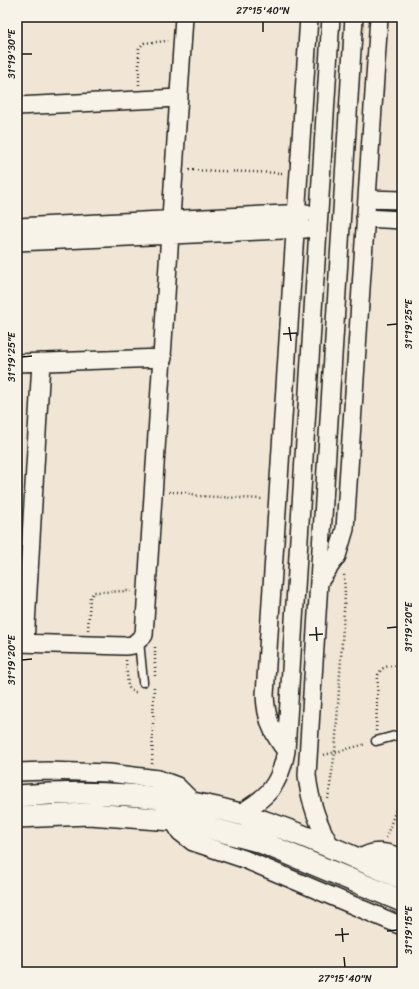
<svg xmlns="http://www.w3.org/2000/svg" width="419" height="989" viewBox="0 0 419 989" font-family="Sriracha,sans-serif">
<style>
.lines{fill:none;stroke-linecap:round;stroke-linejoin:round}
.service-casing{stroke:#1c1c1c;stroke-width:11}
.minor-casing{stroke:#1c1c1c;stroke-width:20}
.tertiary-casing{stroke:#1c1c1c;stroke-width:24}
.path{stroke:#1c1c1c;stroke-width:2.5;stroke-dasharray:1 3;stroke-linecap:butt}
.service{stroke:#f7f3e8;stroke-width:8}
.minor{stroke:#f7f3e8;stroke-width:17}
.tertiary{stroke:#f7f3e8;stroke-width:21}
.ticks{fill:none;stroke:#1c1c1c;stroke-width:1.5}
.neatline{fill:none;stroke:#1c1c1c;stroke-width:1.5}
.ticks-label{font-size:10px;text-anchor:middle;fill:#1c1c1c}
</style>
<rect width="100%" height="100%" fill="#f1e6d5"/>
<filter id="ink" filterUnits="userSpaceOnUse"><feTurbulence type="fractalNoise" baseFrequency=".025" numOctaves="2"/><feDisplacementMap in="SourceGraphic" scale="8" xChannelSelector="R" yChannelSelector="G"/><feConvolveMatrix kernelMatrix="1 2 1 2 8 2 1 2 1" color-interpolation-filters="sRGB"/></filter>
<g filter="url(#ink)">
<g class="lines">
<g class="service-casing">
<path id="service" d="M139,641l4,41
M376,741l26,-7"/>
</g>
<g class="minor-casing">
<path id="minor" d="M17,106l162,-8
M367,199l35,1
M365,218l37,2
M17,227l289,-14
M17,242l289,-13
M17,363l146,-5
M319,582l18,-26 8,-27 34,-512
M17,643l108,3 8,-1 11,-10 40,-618
M25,643l16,-281
M286,751c-14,-18 -20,-33 -21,-56l44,-678
M17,772l30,-1 62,2 49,6 19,7 17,17
M239,814c29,-17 41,-29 47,-63l45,-734
M173,820l7,12 13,10 51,17 158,67
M333,850c-15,-24 -23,-47 -26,-75l47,-758
M358,860c15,-11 27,-9 44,-2"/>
</g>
<g class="tertiary-casing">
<path id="tertiary" d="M17,796c85,-7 172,-1 254,28 44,15 88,36 131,54
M17,817l72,-3 84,6 25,5 60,16 144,60"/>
</g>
<path class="path" d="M139,85v-37l5,-5 24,-2
M189,170l95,3
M169,492h17l12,4 65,3
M88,630l2,-33 4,-5 37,-1
M126,660l2,27 5,5h5
M155,676v-31
M376,731l2,-56c5,-11 13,-9 24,-9
M324,755l42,-11
M152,764l2,-79
M328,799l7,-47 10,-158 -1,-21
M386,838l16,-46"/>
<use href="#service" class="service"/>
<use href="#minor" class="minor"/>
<use href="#tertiary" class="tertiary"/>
</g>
</g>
<path class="ticks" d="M263,22v10M22,54h10M387,325l10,-1M289,327l2,14M283,334l14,-1M22,357l10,-1M316,627l1,14M387,628l10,-1M309,635l14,-1M22,660l10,-1M342,928l1,14M387,931l10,-1M335,935l14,-1M344,957l1,10"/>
<rect width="419" height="989" fill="none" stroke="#f7f3e8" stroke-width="44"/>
<rect x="22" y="22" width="375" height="945" class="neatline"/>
<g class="ticks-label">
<text x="263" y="14">27°15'40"N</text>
<text transform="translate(11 54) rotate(-90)" y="4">31°19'30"E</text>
<text transform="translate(408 324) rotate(-90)" y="4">31°19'25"E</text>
<text transform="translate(11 357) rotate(-90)" y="4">31°19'25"E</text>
<text transform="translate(408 627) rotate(-90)" y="4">31°19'20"E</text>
<text transform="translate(11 660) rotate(-90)" y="4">31°19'20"E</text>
<text transform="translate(408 930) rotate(-90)" y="4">31°19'15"E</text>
<text x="345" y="982">27°15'40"N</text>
</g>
</svg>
